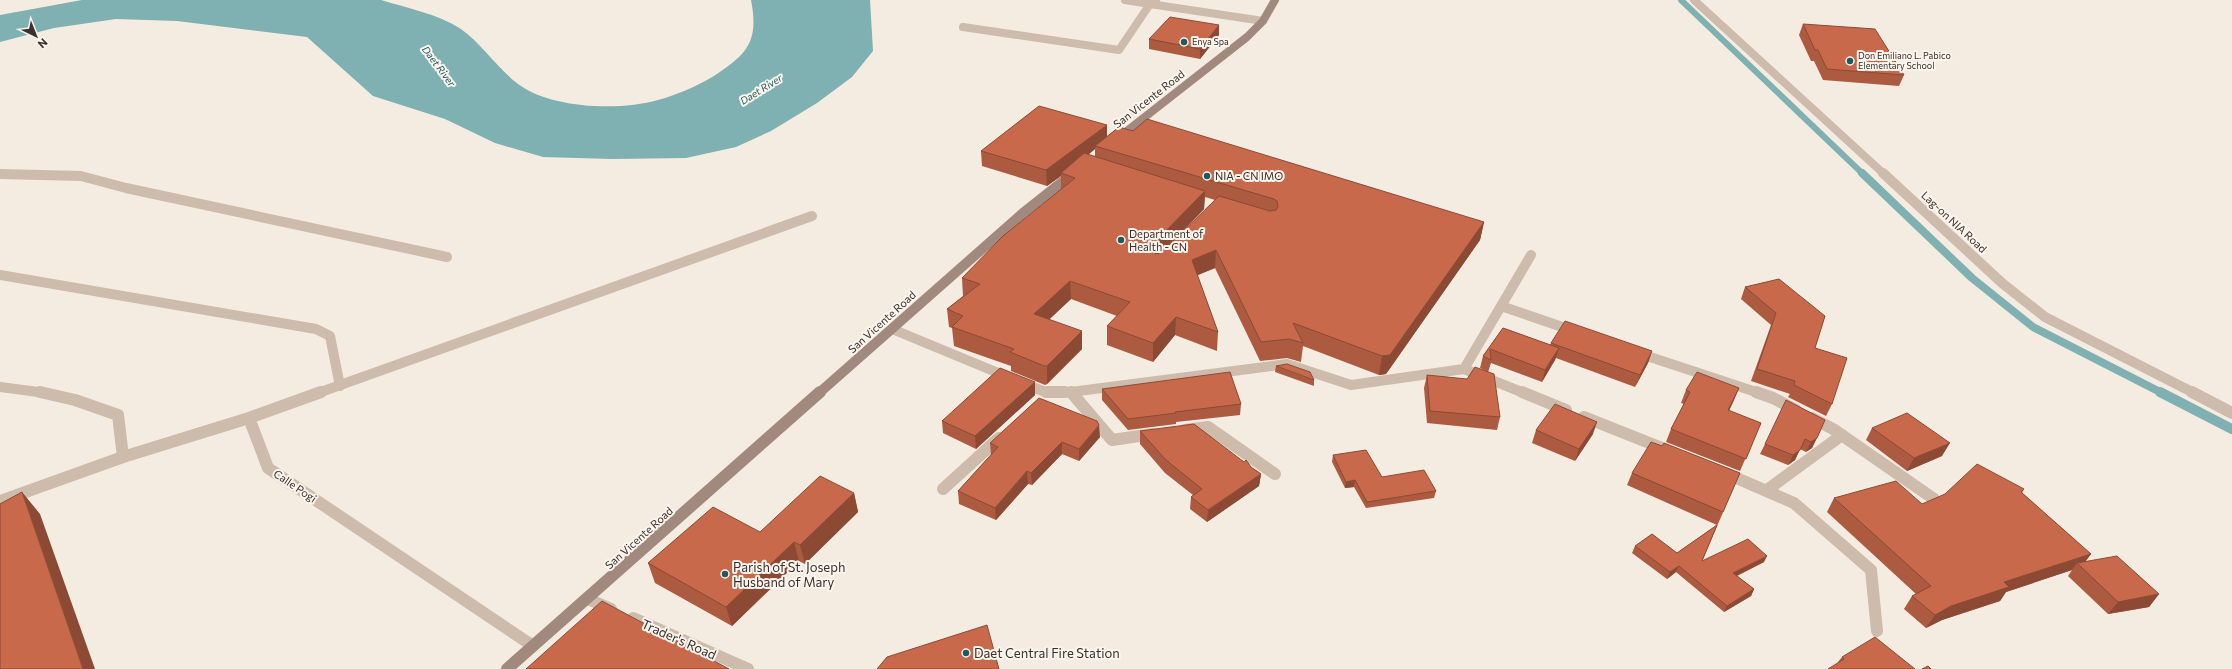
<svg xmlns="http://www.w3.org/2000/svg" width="2232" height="669" viewBox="0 0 2232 669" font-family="Commissioner,sans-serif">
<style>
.water{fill:#7fb0b2}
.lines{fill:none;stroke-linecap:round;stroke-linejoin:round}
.stream-far2{stroke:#7fb0b2;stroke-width:6}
.stream-far1{stroke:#7fb0b2;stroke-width:8}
.stream{stroke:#7fb0b2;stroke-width:10}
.service-far1{stroke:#cdbbac;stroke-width:8}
.service{stroke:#cdbbac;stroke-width:12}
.minor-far2{stroke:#cdbbac;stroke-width:8}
.minor-far1{stroke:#cdbbac;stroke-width:10}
.minor{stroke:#cdbbac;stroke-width:12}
.tertiary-far2{stroke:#cdbbac;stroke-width:8}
.tertiary-far1{stroke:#cdbbac;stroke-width:10}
.tertiary{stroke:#cdbbac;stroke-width:12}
.secondary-far2{stroke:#a18a7d;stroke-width:8}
.secondary-far1{stroke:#a18a7d;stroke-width:10}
.secondary{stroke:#a18a7d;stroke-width:12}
.wall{fill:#ac5a40;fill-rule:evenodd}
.shaded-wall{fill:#8c4a34}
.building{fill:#c8694b;stroke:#8c4a34}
.poi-dot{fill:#1f5a5e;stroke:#fbf5ee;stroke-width:1.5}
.labels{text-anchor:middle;stroke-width:4;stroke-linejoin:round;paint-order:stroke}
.far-poi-label{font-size:9px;fill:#3b302b;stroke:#fbf5ee;text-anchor:start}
.far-water-label{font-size:10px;font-style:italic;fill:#1f5a5e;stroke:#fbf5ee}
.street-label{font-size:11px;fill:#3b302b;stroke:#fbf5ee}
.poi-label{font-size:11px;fill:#3b302b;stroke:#fbf5ee;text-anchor:start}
.near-poi-label{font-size:13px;fill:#3b302b;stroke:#fbf5ee;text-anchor:start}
.near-street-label{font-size:13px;fill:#3b302b;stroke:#fbf5ee}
</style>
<rect width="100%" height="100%" fill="#f4ebe1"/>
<path class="water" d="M82,0h299c26,8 57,14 80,29 21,15 36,39 57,55 34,25 101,27 140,16 19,-5 39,-14 56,-24 34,-22 45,-35 37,-76h119l3,51 -21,26 -35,26 -46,28 -35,16 -50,11 -74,1 -69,-2 -48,-14 -50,-24 -72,-23 -66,-59 -130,-16 -61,-2 -62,9 -54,14v-27z"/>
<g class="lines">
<path class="stream-far2" d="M1681,0l182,174"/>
<path class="stream-far1" d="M1862,173l110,105 61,49 129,66"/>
<path class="stream" d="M2160,392l72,37"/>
<path class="service-far1" d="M1125,0l25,4"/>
<path class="service" d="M588,599l23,10
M633,618l115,51"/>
<path class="minor-far2" d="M1150,4l113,17
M963,27l156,23 31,-46 6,-4
M0,174h9"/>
<path class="minor-far1" d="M0,174l81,2 45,12 321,69
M0,275l316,54 14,7 10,50
M1501,306l73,25
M892,329l116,48
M1638,353l121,40
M1464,369l67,-114
M1022,383l26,10 23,-1 216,-28 64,21 113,-16 60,24
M0,387l46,6
M1071,392l1,1
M318,393l494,-177"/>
<path class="minor" d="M40,392l35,8 43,15 5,42 126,-39 19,50 265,178
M1046,392h19
M1071,392l41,48 41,-6
M1522,392l44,18
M1756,392l17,6 23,12
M1584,417l78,31
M249,418l72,-26
M1812,418l21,11 101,70
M1185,430l23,-3 67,47
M1725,473l69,30 77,67 6,61
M943,489l56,-51
M1767,490l75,-55
M0,501l123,-44"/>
<path class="tertiary-far2" d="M1694,0l190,174"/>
<path class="tertiary-far1" d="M1883,173l119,110 43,34 149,76"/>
<path class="tertiary" d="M2192,392l40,21"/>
<path class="secondary-far2" d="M1118,138l129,-101 16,-16 12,-21"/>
<path class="secondary-far1" d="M819,393l204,-180 48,-38"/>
<path class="secondary" d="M507,669l313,-277"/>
</g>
<path class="wall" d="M1803,24l101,51 -5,11 -76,-6 -9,-19h-3l-12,-26z
M1219,25v10l-19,24 -51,-10v-10z
M1107,136l377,86 -4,18 -94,134 -7,1 -76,-29 -2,16 -14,-4 -27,3 -45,-93 -18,7 21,57 -1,19 -42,-16 -22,27 -46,-17v-19l10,-10 -46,-17 -22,20 33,30 -35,35 -2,1 -34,-14v-5l-57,-20 -2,-18 -3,-1 -2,-18 16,-13 -1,-18 99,-89v-13l-14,10 -65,-20 -1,-15zM1095,149v8l-7,-2zM1205,197l10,3 -53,52 42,-43z
M1745,287l80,29 -10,32 17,56 -6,12 -38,-19 2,-3 -39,-13 20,-56 -30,-26z
M1503,328l47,17 1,-2 101,8 -4,12 -13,24 -79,-29 -14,24 -51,-19 -3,9 -8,-4 3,-12z
M1276,366l38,14v6l-39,-14z
M1427,375l73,42 -3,13 -70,-7 -3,-35z
M1035,382v13l-59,54 -33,-16 -1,-12z
M1739,388l-10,23 32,12 -21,48 -74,-29 5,-13 13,-25 -3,-1 5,-13z
M1102,389l139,15 -1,11 -64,7v2l-48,6 -26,-30z
M1825,420l-13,28 -6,4 -6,-3 -5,11 -7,5 -28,-11 5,-10z
M1872,428l70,28 -35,15 -41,-31z
M1536,430l57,4 -18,27 -43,-18z
M1140,431l111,36 10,7 -2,12 -52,36 -17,-13 1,-12 2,-2 -28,-22 -25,-29z
M1100,437l-21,24 -17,-7 -30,31 -4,-1 -32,36 -37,-16 -1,-13 33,-36 -1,-12z
M1662,446l78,27 -38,88 62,1 -27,14 17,13 -3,7 -27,16 -48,-40 -9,7 -35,-26 3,-7 42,7 40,-28 -90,-40 5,-12z
M1333,455l49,22 54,14 -2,7 -68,10 -12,-21 -9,1 -13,-26z
M2024,489l-2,4 69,61 -6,8 74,32 -10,13 -41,7 -40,-38 4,-6 -66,22 -6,9 -58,19 -16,8 -22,-19 8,-13 4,-2 -89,-82 7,-14 88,6z
M854,493l4,19 -53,52 -6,-3 -67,65 -77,-43 -7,-20 112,-31z
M1842,657l73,12 -77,-7z"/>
<path class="shaded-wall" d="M1219,25v10l-19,24v-10z
M1107,125v15l-12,6v3l-32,25 -2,-1v3l-14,10 -1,-16z
M1205,191l-1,18 -51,53 -2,-13 2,-5z
M1484,222l-4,18 -94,134 -7,1 3,-19z
M1216,250l-1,18 -24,10 1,-18z
M1070,281l1,18 -36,34 -1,-19z
M1176,317l-1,18 -22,27v-19z
M1082,331v18l-35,35v-18z
M1559,348l-4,12 -13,22 3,-12z
M1652,351l-4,12 -13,24 5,-12z
M1035,382v13l-59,54 -1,-13z
M1739,388l-5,12 -11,23 5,-13z
M1597,422l-4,12 -18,27 4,-12z
M1099,425l1,12 -21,24v-12z
M1817,438l-5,10 -6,4 5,-10z
M1805,439l-10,21 -7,5 5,-10z
M1062,442v12l-30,31 -1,-12z
M1950,443l-8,13 -35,15 7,-13z
M1027,471l1,13 -32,36 -1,-12z
M1261,474l-2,12 -52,36 1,-12z
M1355,480l-1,7 -9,1 1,-6z
M22,492l18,22 55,155h-12z
M854,493l4,19 -53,52 -5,-19z
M794,542l5,19 -67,65 -6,-19z
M2091,554l-10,13 -4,-4 -5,7 -66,22 -6,9 -58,19 -16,8 9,-13 16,-9 53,-24z
M1767,556l-3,6 -34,17 3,-6z
M1679,566l-3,6 -9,7 3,-7z
M1754,589l-3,7 -27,16 3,-6z
M2159,594l-10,13 -41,7 10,-12z"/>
<path class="building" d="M1170,17l49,8 -19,24 -51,-10z
M1803,24l72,5 29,46 -77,-6 -9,-19h-3z
M1039,106l68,19 -61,45 -65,-19z
M1147,119l337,103 -94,133 -8,1 -89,-33 10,20 -14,-4 -28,3 -45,-92 -24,10 26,72 -42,-15 -23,26 -46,-17 23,-24 -60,-21 -36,33 48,17 -35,35h-3l-34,-14 4,-3 -62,-22 11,-11 -16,-7 33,-25 -18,-6 41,-42 72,-58 -14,-5 23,-20 121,38 -52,53 -2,5 5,5 6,-2 57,-56 51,15 6,-1 2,-3 -1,-6 -3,-2 -179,-53 24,-19 14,4z
M1779,279l46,37 -10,32 32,10 -15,46 -38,-19 1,-4 -38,-12 19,-56 -31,-26z
M1565,321l87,30 -12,24 -89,-32z
M1503,328l56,20 -14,22 -55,-21 1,11 -8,-4z
M1287,364l23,8 4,8 -38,-14z
M1475,367l19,7 6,43 -70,-6 -3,-36 40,4z
M1000,368l35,14 -60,54 -33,-15z
M1230,372l11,32 -66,8 1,1 -48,6 -26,-30z
M1697,372l42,16 -11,22 33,13 -15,36 -75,-30 19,-37 -4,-2z
M1039,398l58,23 2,4 -20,24 -17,-7 -31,31 -4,-2 -32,37 -37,-17 40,-44 -8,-4z
M1786,400l39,20 -8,18 -6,4 -6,-3 -5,11 -7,5 -28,-11z
M1555,404l42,18 -18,27 -43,-19z
M1907,413l43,30 -36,15 -42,-30z
M1194,424l50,38 2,-2 5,7 10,7 -53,36 -17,-13 11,-8 -36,-29 -26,-29z
M1651,442l11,4 2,-3 76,30 -17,39 -91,-39z
M1366,450l16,27 42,-7 12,21 -69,11 -12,-22 -9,2 -13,-27z
M1977,464l47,25 -3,3 70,62 -87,28 5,5 -58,19 -16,9 -23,-19 19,-10 -97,-88 62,-17 26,23 23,-10z
M820,476l34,17 -54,52 -6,-3 -68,65 -78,-44 65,-56 47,25z
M22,492l61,177h-83v-165z
M1717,525l-15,36 46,-22 19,17 -34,17 21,16 -27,17 -48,-40 -9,6 -35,-26 17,-12 25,19z
M2117,556l42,38 -41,8 -41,-39z
M602,601l127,68h-203z
M987,625l12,44h-122l10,-12z
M1875,637l40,32h-87l16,-10 -2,-2z
M1928,666l3,3h-9z"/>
<g class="poi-dot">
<circle cx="1184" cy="42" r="4"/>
<circle cx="1850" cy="61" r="4"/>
<circle cx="1207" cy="176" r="4"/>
<circle cx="1121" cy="240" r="4"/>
<circle cx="725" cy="574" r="4"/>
<circle cx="966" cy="653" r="4"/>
</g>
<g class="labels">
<g class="far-poi-label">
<text x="1192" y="45">Enya Spa</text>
<text x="1858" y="59">Don Emiliano L. Pabico<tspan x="1858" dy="10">Elementary School</tspan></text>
</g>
<g class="far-water-label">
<text transform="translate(439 66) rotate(53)" y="4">Daet River</text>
<text transform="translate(761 89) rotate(-32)" y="4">Daet River</text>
</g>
<g class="street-label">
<text transform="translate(1149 99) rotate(-38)" y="4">San Vicente Road</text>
<text transform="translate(1954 222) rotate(43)" y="4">Lag-on NIA Road</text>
<text transform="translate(882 322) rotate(-42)" y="4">San Vicente Road</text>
<text transform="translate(295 486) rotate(34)" y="4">Calle Pogi</text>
<text transform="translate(639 538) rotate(-42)" y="4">San Vicente Road</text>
</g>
<g class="poi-label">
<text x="1215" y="180">NIA - CN IMO</text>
<text x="1129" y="238">Department of<tspan x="1129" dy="13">Health - CN</tspan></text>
</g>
<g class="near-poi-label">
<text x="733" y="572">Parish of St. Joseph<tspan x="733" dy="15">Husband of Mary</tspan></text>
<text x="974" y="658">Daet Central Fire Station</text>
</g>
<g class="near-street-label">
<text transform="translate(679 639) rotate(24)" y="5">Trader's Road</text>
</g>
</g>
<g transform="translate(36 36) rotate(137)" stroke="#fbf5ee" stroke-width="3" paint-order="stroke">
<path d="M0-3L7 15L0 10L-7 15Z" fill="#3b302b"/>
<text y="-6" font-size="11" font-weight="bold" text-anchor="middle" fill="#3b302b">N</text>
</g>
</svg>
